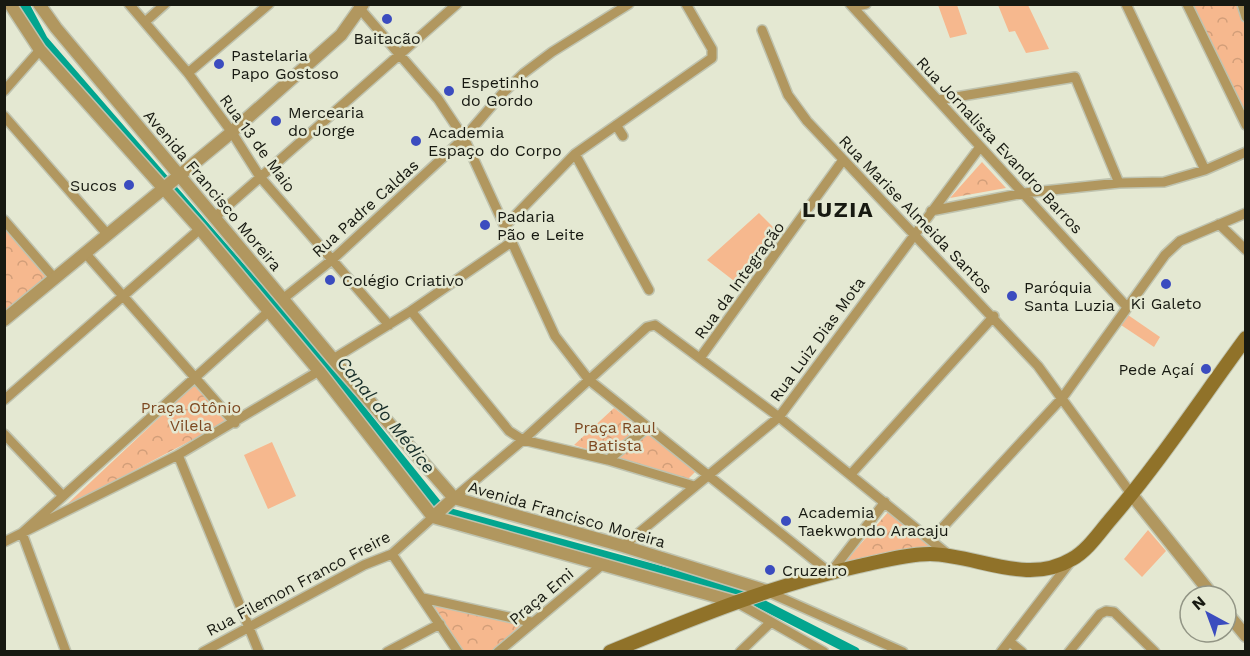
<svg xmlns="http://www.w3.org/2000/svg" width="1250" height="656" viewBox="0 0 1250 656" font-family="'Work Sans',sans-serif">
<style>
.green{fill:#f6b88e}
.park{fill:url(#park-crowns)}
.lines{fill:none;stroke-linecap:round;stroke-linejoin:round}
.canal{stroke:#02a58f;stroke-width:10}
.minor-casing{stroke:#bfc3af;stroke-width:12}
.tertiary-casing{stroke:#bfc3af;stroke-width:15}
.secondary-casing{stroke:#bfc3af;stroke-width:16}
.minor{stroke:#b1975f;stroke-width:9}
.tertiary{stroke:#b1975f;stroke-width:12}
.secondary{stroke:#907229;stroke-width:14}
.poi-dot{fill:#3b4cbf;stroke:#e4e8d2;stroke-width:2}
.labels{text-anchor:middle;stroke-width:5;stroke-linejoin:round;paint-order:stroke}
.poi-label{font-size:16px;fill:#171911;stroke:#e4e8d2;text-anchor:start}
.street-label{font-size:16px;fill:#171911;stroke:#e4e8d2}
.park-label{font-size:16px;fill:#7d4821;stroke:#e4e8d2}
.water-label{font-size:18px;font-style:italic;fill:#182e29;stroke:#e4e8d2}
.district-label{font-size:22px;font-weight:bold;letter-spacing:1.5px;fill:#171911;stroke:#e4e8d2}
</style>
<defs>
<pattern id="park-crowns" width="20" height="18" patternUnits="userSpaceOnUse" patternTransform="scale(1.5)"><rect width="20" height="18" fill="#f6b88e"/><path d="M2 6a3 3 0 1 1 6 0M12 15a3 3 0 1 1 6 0" fill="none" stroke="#d29e79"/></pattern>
</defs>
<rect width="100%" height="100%" fill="#e4e8d2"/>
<path class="green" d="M938,5h19l10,29 -17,4z
M998,5h30l21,44 -23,4 -11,-22 -6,1z
M759,213l19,19 -40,52 -31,-24z
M1128,315l32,22 -6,10 -33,-22z
M272,442l24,54 -28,13 -24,-54z
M1148,530l18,21 -24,26 -18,-18z"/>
<path class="park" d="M1188,5h52l6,18 -1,100z
M982,162l24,26 -56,10z
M4,223l44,53 -44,36z
M194,385l32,37 -163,86z
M614,408l82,63 -10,10 -112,-36z
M888,512l43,35 -85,14z
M433,604l89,20 -30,27h-29z"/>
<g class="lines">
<path class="canal" d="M24,4l19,36 279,322 120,149 296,81 117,60"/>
<g class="minor-casing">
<path id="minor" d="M129,4l59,69 43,58 29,46 129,148
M850,4l277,303
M1126,4l79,166
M1187,4l59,121
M1242,4l4,13
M853,7l13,-3
M361,10l77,89 26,39 91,198 34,44 240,192
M145,22l20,-18
M762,30l26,65 19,26 231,245 94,129
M188,73l81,-69
M4,91l36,-41
M938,100l137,-23 44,106
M4,116l104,119
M616,125l7,11
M575,154l74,136
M931,211l93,-18 95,-10 45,-1 41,-12 41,-18
M215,217l242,-213
M4,220l51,59
M1219,224l27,26
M506,225l69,-71 137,-96v-9l-26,-45
M86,254l149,169
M284,298l49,-39 131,-121 38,-44 22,-21 28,-21 77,-48
M411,311l98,120 14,9 85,20 86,26
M700,358l143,-198
M333,359l78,-48 102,-70
M4,400l196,-171
M4,434l59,62
M178,455l81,197
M608,460l40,-33
M851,474l143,-158
M454,498l69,-58 124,-113 8,-2 124,92 171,139
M931,540l132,-143 102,-142 15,-14 66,-28
M4,542l174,-87 141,-84
M623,546l156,-129 201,-270
M392,554l66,98
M831,572l54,-70
M768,592l135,60
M423,598l108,24
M736,602l88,50
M1010,642l12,10
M66,652l-44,-119 246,-221
M203,652l161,-87 28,-11 41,-37
M387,652l53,-28
M498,652l105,-88
M740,652l31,-30
M1001,652l70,-91
M1069,652l31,-38 6,-3 8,1 41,40"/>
</g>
<g class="tertiary-casing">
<path id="tertiary" d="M10,4l30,46 160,179 119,142 114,146 303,85
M39,4l17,24 277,331 121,139 169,48 144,45
M4,320l222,-183 115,-102 22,-31
M1132,495l81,101
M433,517l21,-19
M1226,612l20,24"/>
</g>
<g class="secondary-casing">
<path id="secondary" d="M610,652c81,-33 163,-67 249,-86 23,-5 48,-12 71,-12 48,1 97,32 142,5 15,-8 27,-26 38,-39 49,-57 91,-121 136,-182"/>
</g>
<use href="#minor" class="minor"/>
<use href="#tertiary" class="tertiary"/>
<use href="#secondary" class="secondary"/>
</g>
<g class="poi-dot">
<circle cx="387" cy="19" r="6"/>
<circle cx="219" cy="64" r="6"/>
<circle cx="449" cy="91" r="6"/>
<circle cx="276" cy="121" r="6"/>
<circle cx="416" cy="141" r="6"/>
<circle cx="129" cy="185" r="6"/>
<circle cx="485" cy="225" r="6"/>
<circle cx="330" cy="280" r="6"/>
<circle cx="1166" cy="284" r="6"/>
<circle cx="1012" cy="296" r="6"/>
<circle cx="1206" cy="369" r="6"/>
<circle cx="786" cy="521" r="6"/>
<circle cx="770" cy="570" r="6"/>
</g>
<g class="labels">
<g class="poi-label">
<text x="387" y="44" text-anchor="middle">Baitacão</text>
<text x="231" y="61">Pastelaria<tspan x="231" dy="18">Papo Gostoso</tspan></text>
<text x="461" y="88">Espetinho<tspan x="461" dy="18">do Gordo</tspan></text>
<text x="288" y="118">Mercearia<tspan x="288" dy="18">do Jorge</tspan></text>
<text x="428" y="138">Academia<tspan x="428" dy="18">Espaço do Corpo</tspan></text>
<text x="117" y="191" text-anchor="end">Sucos</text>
<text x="497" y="222">Padaria<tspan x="497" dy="18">Pão e Leite</tspan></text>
<text x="342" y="286">Colégio Criativo</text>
<text x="1024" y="293">Paróquia<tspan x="1024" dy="18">Santa Luzia</tspan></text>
<text x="1166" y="309" text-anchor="middle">Ki Galeto</text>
<text x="1194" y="375" text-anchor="end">Pede Açaí</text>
<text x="798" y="518">Academia<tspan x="798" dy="18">Taekwondo Aracaju</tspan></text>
<text x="782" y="576">Cruzeiro</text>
</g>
<g class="street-label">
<text transform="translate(258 143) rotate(54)" y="6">Rua 13 de Maio</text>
<text transform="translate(1000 145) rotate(47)" y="6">Rua Jornalista Evandro Barros</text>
<text transform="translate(213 190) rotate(50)" y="6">Avenida Francisco Moreira</text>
<text transform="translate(365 208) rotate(-42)" y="6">Rua Padre Caldas</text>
<text transform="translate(916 214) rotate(46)" y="6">Rua Marise Almeida Santos</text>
<text transform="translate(739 280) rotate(-54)" y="6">Rua da Integração</text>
<text transform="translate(817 339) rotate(-54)" y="6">Rua Luiz Dias Mota</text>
<text transform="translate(567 514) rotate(16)" y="6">Avenida Francisco Moreira</text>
<text transform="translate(298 583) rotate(-28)" y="6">Rua Filemon Franco Freire</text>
<text transform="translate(541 596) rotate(-40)" y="6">Praça Emi</text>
</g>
<g class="park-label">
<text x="191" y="413">Praça Otônio<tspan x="191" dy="18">Vilela</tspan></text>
<text x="615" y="433">Praça Raul<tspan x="615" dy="18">Batista</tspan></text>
</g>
<g class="water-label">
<text transform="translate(386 415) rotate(51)" y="6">Canal do Médice</text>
</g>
<g class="district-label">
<text x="838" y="217">LUZIA</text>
</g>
</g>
<rect width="1250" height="656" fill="none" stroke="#171911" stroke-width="12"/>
<g transform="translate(1208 614) rotate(319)"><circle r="28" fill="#e4e8d2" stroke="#929585" stroke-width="1.5"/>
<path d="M0-4.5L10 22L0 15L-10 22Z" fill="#3b4cbf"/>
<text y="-9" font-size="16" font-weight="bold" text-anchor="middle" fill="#171911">N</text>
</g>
</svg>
